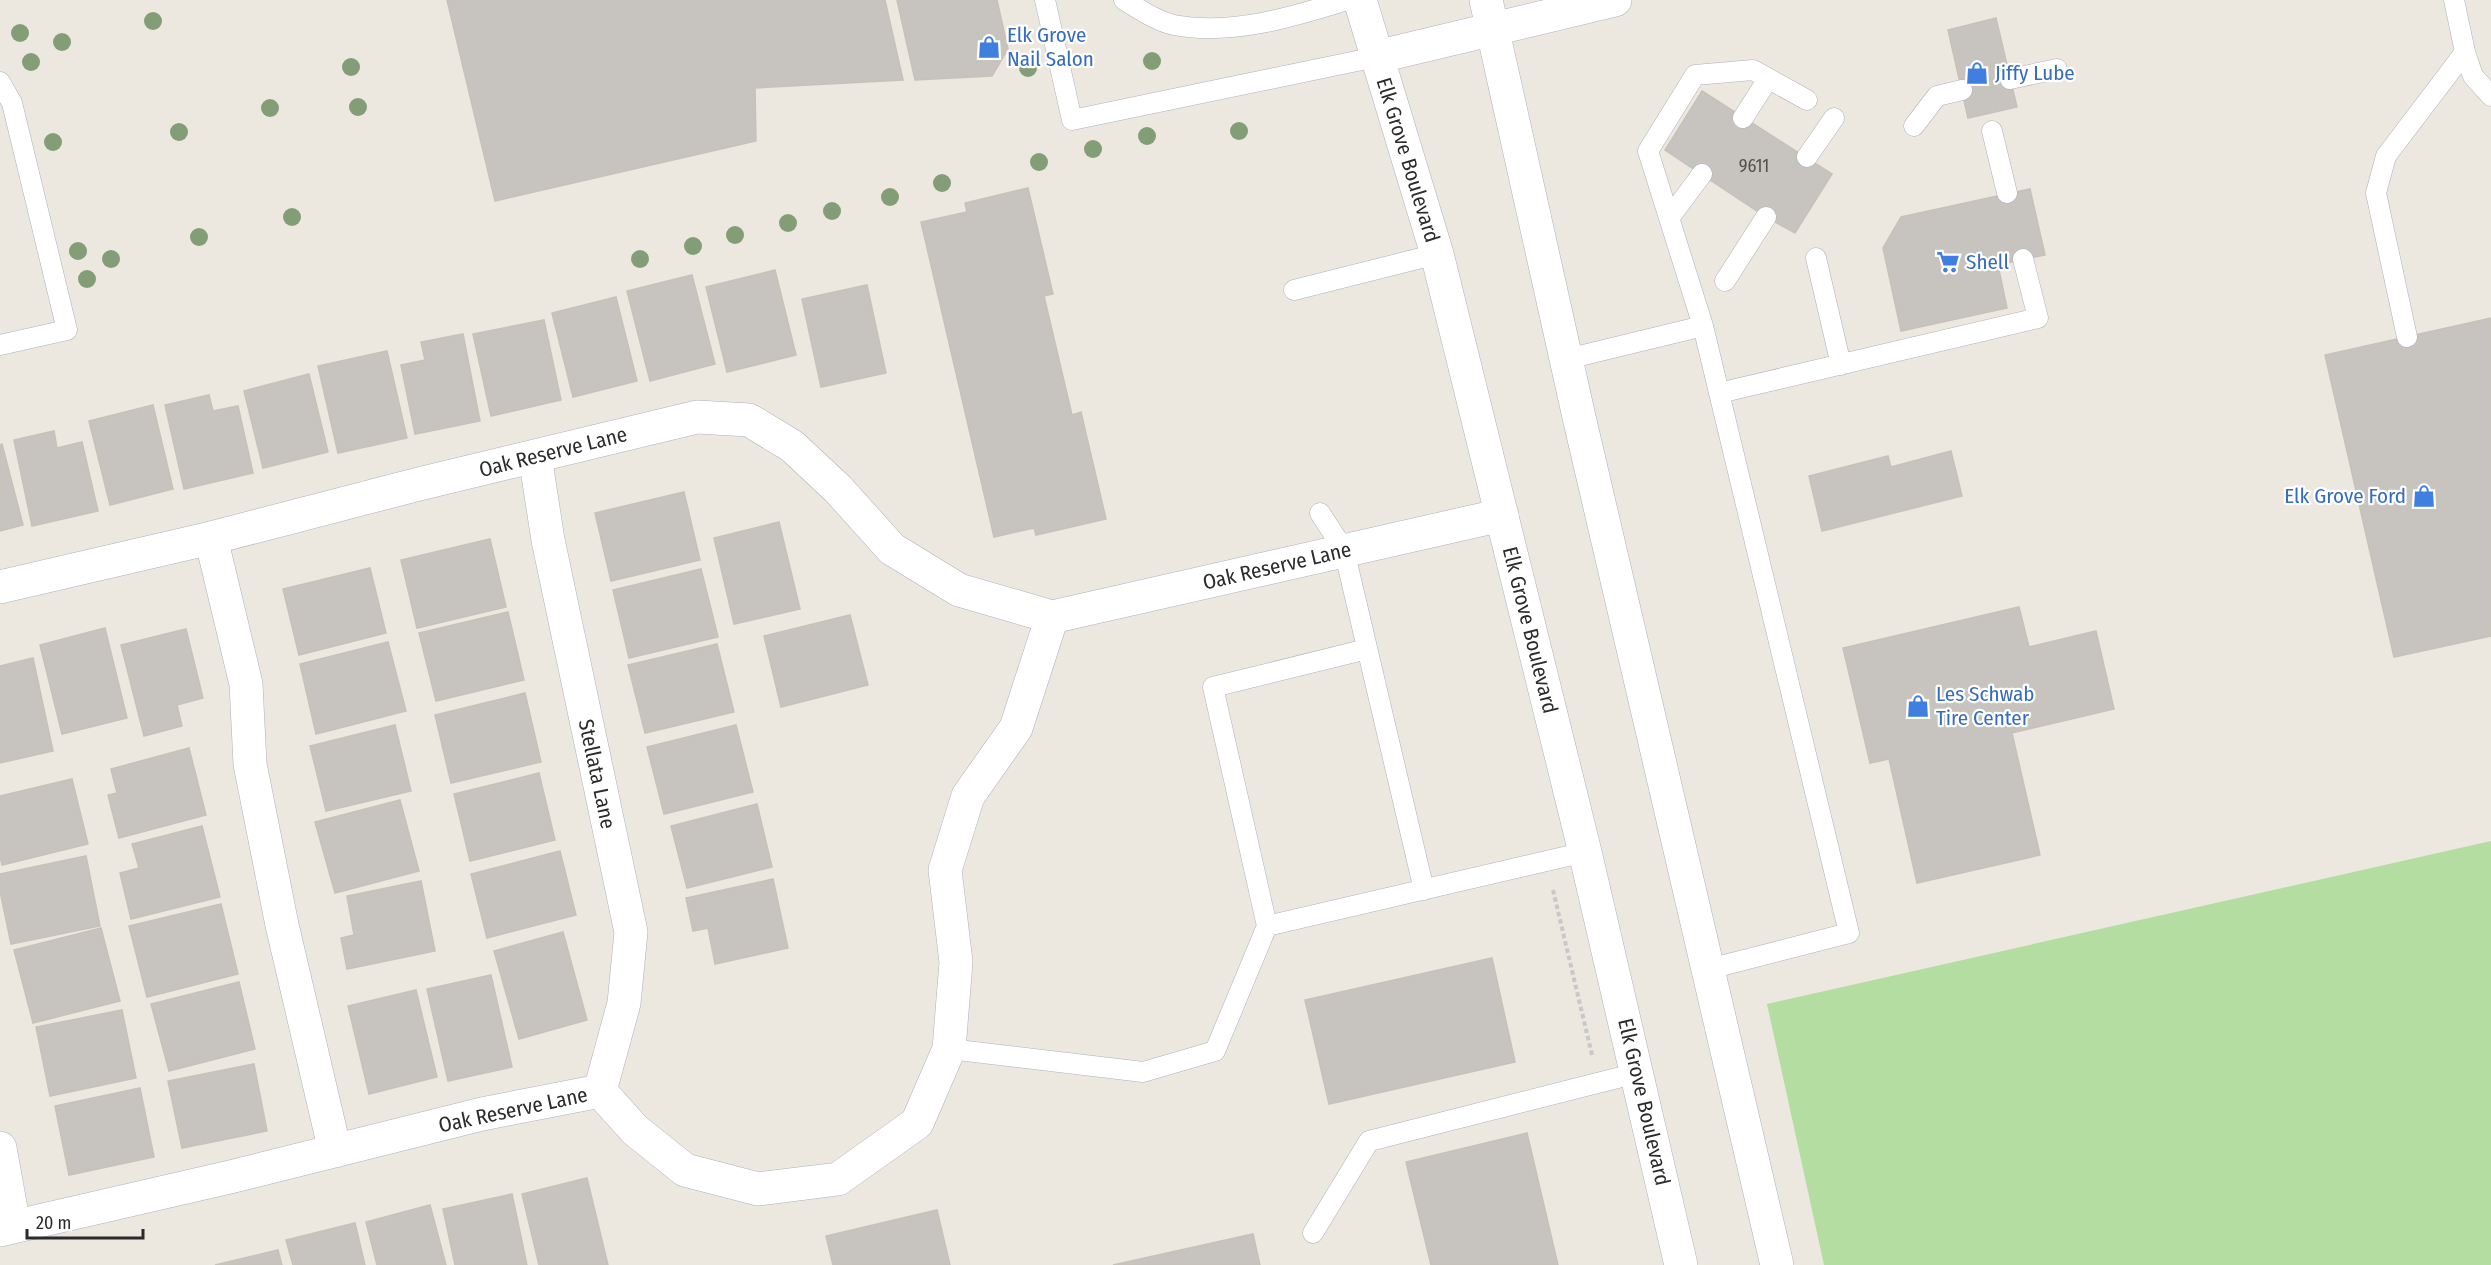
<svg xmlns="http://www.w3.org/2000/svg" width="2491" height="1265" viewBox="0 0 2491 1265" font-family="'Fira Sans Condensed',sans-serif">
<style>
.green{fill:#b3dda1}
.building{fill:#c7c3be;stroke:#c7c2b9;stroke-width:1.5}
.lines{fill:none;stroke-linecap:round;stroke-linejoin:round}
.service-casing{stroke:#afb1ba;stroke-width:21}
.minor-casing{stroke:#afb1ba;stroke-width:34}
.tertiary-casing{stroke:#afb1ba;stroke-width:34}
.secondary-casing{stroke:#afb1ba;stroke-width:34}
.path{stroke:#c8c8c8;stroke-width:4;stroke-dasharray:4.5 3;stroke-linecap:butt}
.service{stroke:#fff;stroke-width:20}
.minor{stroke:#fff;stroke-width:33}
.tertiary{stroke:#fff;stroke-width:33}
.secondary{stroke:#fff;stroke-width:33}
.tree{fill:#839e76}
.labels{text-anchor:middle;stroke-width:4.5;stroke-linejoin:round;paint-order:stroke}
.number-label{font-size:18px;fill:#525150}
.shop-label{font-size:21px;fill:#366cbe;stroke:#fff;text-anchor:start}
.street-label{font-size:21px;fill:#2b2b2b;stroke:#fff}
</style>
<rect width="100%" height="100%" fill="#ece7df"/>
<path class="green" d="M2491,841v424h-667l-57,-261z"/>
<path class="building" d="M447,0h438l18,80 -148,8 1,53 -261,60z
M897,0h100l11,49 -16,27 -77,4z
M1996,18l21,89 -49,11 -20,-88z
M1702,91l130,83 -37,59 -29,-16 -101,-67z
M1028,188l25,106 -9,2 28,119 9,-3 25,107 -70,16 -2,-7 -40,9 -73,-315 46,-10 -2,-9z
M2030,189l15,66 -47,10 9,43 -106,23 -18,-83 18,-31z
M775,270l21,85 -69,17 -21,-85z
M692,275l23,89 -65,17 -23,-90z
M867,285l19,88 -65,14 -19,-88z
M616,297l21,84 -64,16 -21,-84z
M2491,318v318l-97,21 -69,-302z
M544,320l17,80 -70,16 -18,-82z
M463,334l17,87 -65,13 -14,-69 24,-5 -4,-18z
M387,351l20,87 -69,15 -20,-87z
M309,374l19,78 -65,16 -19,-77z
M209,395l4,16 25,-5 15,67 -69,16 -19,-84z
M153,405l20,84 -63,16 -21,-84z
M54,431l3,17 25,-6 16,69 -66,15 -18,-86z
M2,444l21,81 -23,6v-86z
M1951,451l11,45 -140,35 -13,-55 79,-20 3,11z
M684,492l16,68 -89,21 -16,-68z
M779,522l21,87 -66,15 -20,-86z
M490,539l16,68 -89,21 -16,-68z
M370,568l16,65 -87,22 -16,-66z
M701,569l17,68 -89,21 -16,-68z
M2019,607l10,40 67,-16 18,78 -102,24 28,122 -123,28 -28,-124 -19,4 -27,-115z
M508,612l16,68 -88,21 -17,-68z
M850,615l18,70 -87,22 -17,-71z
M105,628l22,90 -65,16 -22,-89z
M186,629l17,69 -26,7 5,21 -38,10 -23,-91z
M388,642l18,69 -90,23 -16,-70z
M717,644l17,68 -89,21 -17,-68z
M33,658l20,93 -53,12v-97z
M525,693l16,69 -90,21 -16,-68z
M395,725l16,66 -85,20 -16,-65z
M736,725l17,67 -89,22 -17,-67z
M189,748l17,67 -87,23 -11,-43 9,-2 -6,-24z
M539,773l16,67 -85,21 -16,-67z
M72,779l16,65 -86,21 -2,-9v-60z
M400,800l19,71 -84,22 -20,-71z
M757,804l15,63 -85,21 -16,-62z
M202,826l18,71 -89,22 -11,-46 19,-5 -7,-24z
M560,851l16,64 -89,23 -16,-64z
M86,856l14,70 -89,18 -11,-53v-17z
M773,879l15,69 -73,16 -7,-36 -15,3 -7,-33z
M421,881l14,70 -88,18 -6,-31 13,-3 -7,-39z
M221,904l17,70 -91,23 -18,-71z
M101,928l19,73 -87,22 -19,-73z
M563,932l24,88 -68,19 -25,-88z
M1492,958l23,104 -186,42 -24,-104z
M491,975l21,92 -64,14 -21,-92z
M239,982l16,67 -86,22 -18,-67z
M416,990l21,87 -68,17 -21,-88z
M122,1010l14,68 -86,18 -14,-69z
M254,1064l13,67 -85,17 -14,-67z
M140,1088l14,69 -85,18 -14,-69z
M1527,1133l31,132h-127l-25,-103z
M587,1178l21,87h-69l-17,-71z
M512,1194l15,71h-72l-12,-56z
M430,1205l16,60h-69l-11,-43z
M937,1210l13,55h-117l-7,-29z
M355,1223l10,42h-72l-7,-25z
M1253,1234l7,31h-147z
M278,1250l4,15h-67z"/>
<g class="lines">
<g class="service-casing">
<path id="service" d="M1045,0l27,120 304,-63
M1124,0c15,9 32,21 50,25 56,11 119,-8 173,-25
M2454,0l11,52 8,24 18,20
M2010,79l47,-10
M0,82l12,21 55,227 -67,15
M1743,118l25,-39
M1914,126l23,-30 25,-6
M1992,131l15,62
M1807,157l27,-39
M1670,217l32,-43
M1816,258l25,107
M1725,281l41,-64
M1294,290l143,-36
M2407,337l-31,-144 10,-37 79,-104
M1567,359l136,-33
M1719,393l319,-75 -15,-59
M1320,513l24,37 80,340
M1267,926l318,-74
M1709,969l140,-36 -146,-607 -55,-175 47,-76 58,-5 54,30
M949,1049l194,23 72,-21 52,-125 -54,-239 154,-38
M1313,1233l56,-92 268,-68"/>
</g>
<g class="minor-casing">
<path id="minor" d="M535,456l13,84 83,392 -7,71 -24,88
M211,538l35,146 4,80 32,161 53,226
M0,587l211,-49 208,-54 278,-67 52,3 43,26 46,43 54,60 67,41 93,27 450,-102
M0,1148l14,78
M0,1230l230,-53 252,-63 118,-23 35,39 50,40 73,19 80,-10 79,-56 32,-74 7,-87 -11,-92 23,-74 48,-68 36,-111"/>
</g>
<g class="tertiary-casing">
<path id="tertiary" d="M1376,57l239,-57"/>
</g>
<g class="secondary-casing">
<path id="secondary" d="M1360,0l77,254 148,598 96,413
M1486,0l93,417 198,848"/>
</g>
<path class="path" d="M1553,890l39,165"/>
<use href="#service" class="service"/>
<use href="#minor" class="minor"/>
<use href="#tertiary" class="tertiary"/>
<use href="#secondary" class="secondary"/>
</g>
<g class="tree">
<circle cx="153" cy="21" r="9"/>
<circle cx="20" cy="33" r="9"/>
<circle cx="62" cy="42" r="9"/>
<circle cx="1152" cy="61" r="9"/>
<circle cx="31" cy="62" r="9"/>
<circle cx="351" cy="67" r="9"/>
<circle cx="1028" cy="68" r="9"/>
<circle cx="358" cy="107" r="9"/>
<circle cx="270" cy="108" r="9"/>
<circle cx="1239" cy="131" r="9"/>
<circle cx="179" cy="132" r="9"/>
<circle cx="1147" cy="136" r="9"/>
<circle cx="53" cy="142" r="9"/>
<circle cx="1093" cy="149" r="9"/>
<circle cx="1039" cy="162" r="9"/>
<circle cx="942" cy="183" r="9"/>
<circle cx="890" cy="197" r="9"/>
<circle cx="832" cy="211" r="9"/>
<circle cx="292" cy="217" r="9"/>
<circle cx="788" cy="223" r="9"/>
<circle cx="735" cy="235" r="9"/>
<circle cx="199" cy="237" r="9"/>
<circle cx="693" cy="246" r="9"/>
<circle cx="78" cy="251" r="9"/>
<circle cx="111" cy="259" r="9"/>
<circle cx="640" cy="259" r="9"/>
<circle cx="87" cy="279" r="9"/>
</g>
<defs>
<g id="shop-bare" transform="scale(1.8)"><path d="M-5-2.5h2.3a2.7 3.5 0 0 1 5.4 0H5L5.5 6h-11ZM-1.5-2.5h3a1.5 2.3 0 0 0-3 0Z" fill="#3f7fe0" stroke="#fff" stroke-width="2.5" paint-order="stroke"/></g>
<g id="supermarket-bare" transform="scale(1.8)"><path d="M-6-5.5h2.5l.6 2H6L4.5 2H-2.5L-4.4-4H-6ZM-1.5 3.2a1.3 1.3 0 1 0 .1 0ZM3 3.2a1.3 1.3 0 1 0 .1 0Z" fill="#3f7fe0" stroke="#fff" stroke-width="2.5" paint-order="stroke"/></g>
</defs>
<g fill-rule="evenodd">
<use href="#shop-bare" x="989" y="47"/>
<use href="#shop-bare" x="1977" y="73"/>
<use href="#supermarket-bare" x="1948" y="262"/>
<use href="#shop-bare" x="2424" y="496"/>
<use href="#shop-bare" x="1918" y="706"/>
</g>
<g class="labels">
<g class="number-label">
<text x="1754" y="172">9611</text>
</g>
<g class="shop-label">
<text x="1007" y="42">Elk Grove<tspan x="1007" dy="24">Nail Salon</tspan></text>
<text x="1995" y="80">Jiffy Lube</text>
<text x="1966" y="269">Shell</text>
<text x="2406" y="503" text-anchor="end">Elk Grove Ford</text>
<text x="1936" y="701">Les Schwab<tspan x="1936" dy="24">Tire Center</tspan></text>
</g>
<g class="street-label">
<text transform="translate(1408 160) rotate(73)" y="7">Elk Grove Boulevard</text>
<text transform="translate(553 452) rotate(-14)" y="7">Oak Reserve Lane</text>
<text transform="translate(1277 566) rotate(-13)" y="7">Oak Reserve Lane</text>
<text transform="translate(1530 630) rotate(76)" y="7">Elk Grove Boulevard</text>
<text transform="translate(597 774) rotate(78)" y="7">Stellata Lane</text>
<text transform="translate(1644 1102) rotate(77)" y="7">Elk Grove Boulevard</text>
<text transform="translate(513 1110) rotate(-12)" y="7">Oak Reserve Lane</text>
</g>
</g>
<path d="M27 1229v9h116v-9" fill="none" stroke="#2b2b2b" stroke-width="3"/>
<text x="36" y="1229" font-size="18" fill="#2b2b2b" stroke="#ffffff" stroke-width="4.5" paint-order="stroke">20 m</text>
</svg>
